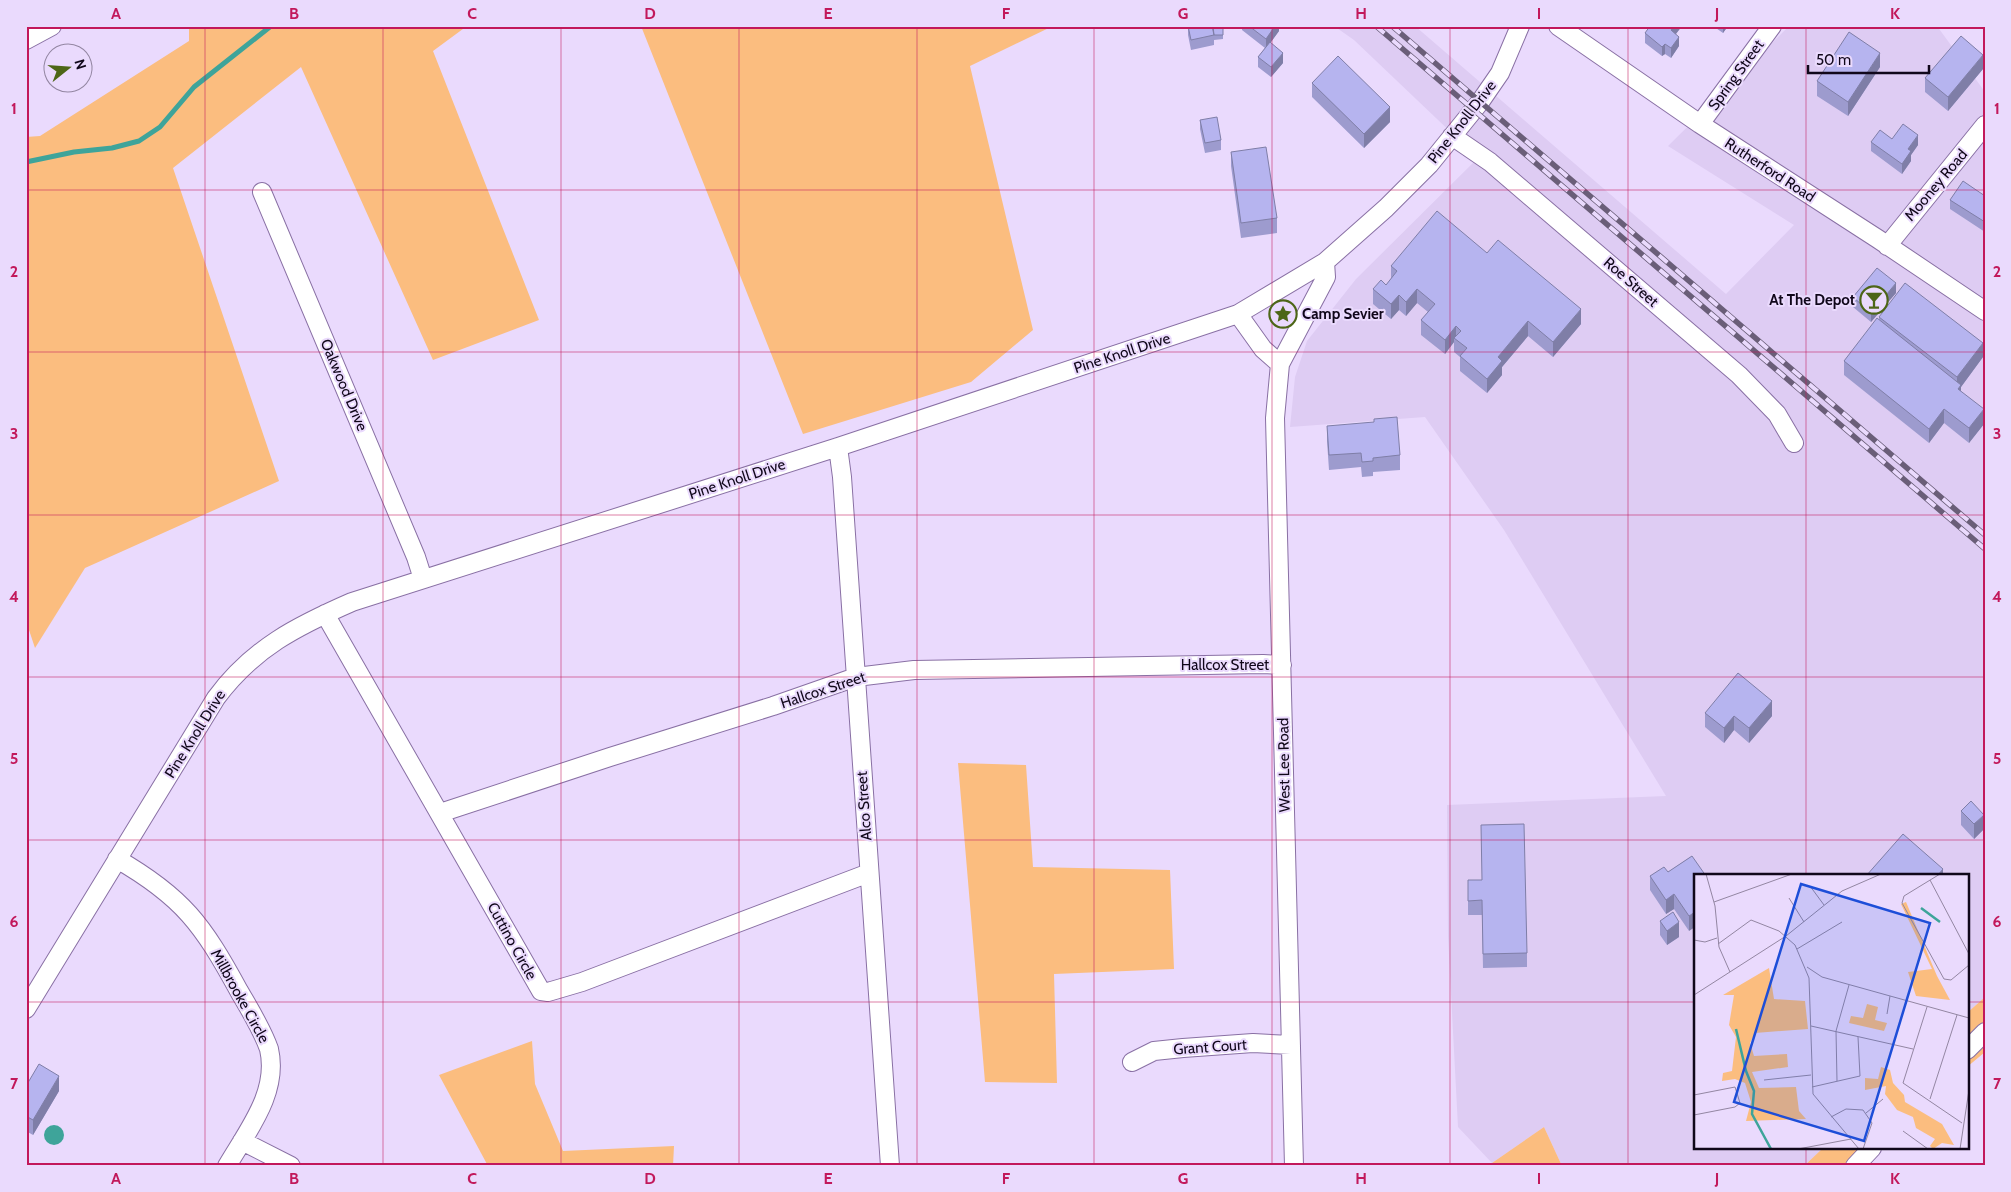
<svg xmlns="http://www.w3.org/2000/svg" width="2011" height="1192" viewBox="0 0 2011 1192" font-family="Cabin,sans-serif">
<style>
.built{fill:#deccf3}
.green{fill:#fbbd7f}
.water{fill:#3ea49a}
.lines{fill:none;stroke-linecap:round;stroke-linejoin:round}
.stream{stroke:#3ea49a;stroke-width:5}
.minor-casing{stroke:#8970a4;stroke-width:20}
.minor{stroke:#fff;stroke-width:18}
.rail-casing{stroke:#6a5e78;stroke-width:5.5}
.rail{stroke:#eadafd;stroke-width:4;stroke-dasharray:11;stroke-linecap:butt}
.wall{fill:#9d9bce}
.shaded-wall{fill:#7f7ea7}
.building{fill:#b6b4ef;stroke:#7f7ea7}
.grid{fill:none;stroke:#c2185b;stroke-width:1;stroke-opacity:0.55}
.labels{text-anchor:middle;stroke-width:4;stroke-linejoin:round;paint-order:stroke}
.street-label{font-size:15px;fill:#10071a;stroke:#eadafd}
.poi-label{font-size:15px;font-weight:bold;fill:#10071a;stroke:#eadafd;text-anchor:end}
.inset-river{fill:none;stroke:#3ea49a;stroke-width:2.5}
.inset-road{fill:none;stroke:#9386a2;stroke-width:1}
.view{fill:#1d4ed8;fill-opacity:0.15;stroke:#1d4ed8;stroke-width:2.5}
.inset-edge{fill:none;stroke:#10071a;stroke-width:2.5}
.neatline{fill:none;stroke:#c2185b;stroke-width:2}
.grid-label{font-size:16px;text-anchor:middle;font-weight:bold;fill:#c2185b}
</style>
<rect width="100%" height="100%" fill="#eadafd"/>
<path class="built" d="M1334,26h81l311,268 68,-69 -126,-79 121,-120h148l48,66v905l-18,16v-137h-272v272h128l-19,18h-242l-18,-39 -52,36 -34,-36 -10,-191 -1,-131 219,-9 -162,-266 -79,-113 -135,10 5,-50 12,-36 49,-62 122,-121 -124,-118z"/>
<path class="green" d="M189,26h278l-34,25 106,269 -106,40 -132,-293 -128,101 106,313 -194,87 -50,80 -9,-27v-484l14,-1 149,-95z
M641,26h412l-83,40 63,264 -62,52 -168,52z
M958,763l68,2 7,102 137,3 4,99 -120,5 3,109 -72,-1z
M1985,997v55l-18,15v-54z
M532,1041l3,43 28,67 111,-5 -1,20h-185l-49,-91z
M1544,1127l18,39h-74l4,-3z
M1823,1148h47l-20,18h-46z"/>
<path class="water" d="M44 1135a10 10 0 1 1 20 0a10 10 0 1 1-20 0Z"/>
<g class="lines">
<path class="stream" d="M26,162l48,-10 38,-4 27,-7 21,-14 34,-40 77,-61"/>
<g class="minor-casing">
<path id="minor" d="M1558,26l142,98 178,115 107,72
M26,40l26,-14
M1700,124l72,-98
M1452,136l38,26 249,213 38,39 17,29
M262,192l154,365 7,22
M1887,246l98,-121
M1238,314l25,35 17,15
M838,447l4,30 48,689
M325,614l216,377 7,1 34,-10 287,-109
M440,813l170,-56 163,-51 83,-29 58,-7 349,-6 19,1
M117,859c66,38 86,66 122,132 11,19 23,38 30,58 10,43 -21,81 -42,117
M26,1009l190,-311c37,-50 81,-72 136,-96l486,-155 400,-133 87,-52 61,-54 43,-43 51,-63 20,-29 20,-47
M1967,1050l18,-18
M1132,1062l22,-11 29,-3 70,-5 38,2
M242,1141l49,25
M1294,1166l-19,-748 5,-54 46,-87 -1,-15
M1855,1166l17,-18"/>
</g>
<use href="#minor" class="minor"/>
<g class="rail-casing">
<path id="rail" d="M1376,26l609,523
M1392,26l593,509"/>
</g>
<use href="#rail" class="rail"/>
</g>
<path class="wall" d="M1188,26l35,9v4l-9,1v5l-23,5 -3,-15z
M1242,26h37v5l-9,12 13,20 -12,14 -13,-10v-10l7,-9 -23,-18z
M1682,26l-6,8 3,12 -8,12 -6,-4 -3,2 -17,-13v-10z
M1713,26h15l-5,7z
M1880,67l-32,49 -31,-20v-15z
M1983,69l-35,42 -23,-19v-14z
M1312,83l78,39 -26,26 -52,-51z
M1200,120l21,20v10l-16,3 -5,-24z
M1892,139l26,6 -7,10v6l-9,13 -31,-23v-9z
M1231,152l46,66v15l-36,5 -10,-72z
M1985,196v36l-35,-23v-9z
M1487,253l94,71 -28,33 -25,-21 -26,31v8l-15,18 -27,-22v-14l-6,-5v-10l-9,12 -24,-19v-15l7,-8 -11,-9 -11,13 -7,-6 -8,9 -18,-15v-15l13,-4 5,-6v-13z
M1896,293l-25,29 -18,-15v-10z
M1879,317l104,40 -22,30v4l23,33 -15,19 -25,-20 -15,20 -85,-68v-14l35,-41z
M1327,426l73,29v15l-27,2v4l-11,1 -1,-10 -32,3 -2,-29z
M1705,713l67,3 -23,27 -15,-13 -10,13 -19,-16z
M1961,811l23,18 -10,10 -13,-14z
M1692,856l-3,75 -15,-22 -8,5 -16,-24v-14l18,-4z
M1468,880l59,73v14l-44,1 -1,-53h-14z
M1660,921l19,16 -12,8 -7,-10z
M26,1086l33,5 -26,44 -7,-4z"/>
<path class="shaded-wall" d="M1275,26h4v5l-13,18v-10z
M1674,26h8l-11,14v-10z
M1723,26h5l-5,7z
M1679,37v9l-8,12v-10z
M1665,44v10l-3,2v-9z
M1283,53v10l-12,14v-10z
M1880,53v14l-32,49v-14z
M1983,55v14l-35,42v-14z
M1390,107v15l-26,26v-14z
M1918,135v10l-7,10v6l-9,13v-10l6,-15z
M1896,283v10l-25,29v-9z
M1417,289v14l-11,13v-14z
M1399,295v15l-8,9v-15z
M1581,309v15l-28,33v-15z
M1528,321v15l-26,31v8l-15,18v-14l11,-22z
M1456,326v13l-2,-1v4l-9,12v-14z
M1983,343v14l-22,30v13l-4,-9v-14z
M1944,409v14l-15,20v-14z
M1984,409v15l-15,19v-15z
M1772,701v15l-23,27v-15z
M1734,716v14l-10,13v-15z
M1984,815v14l-10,10v-15z
M1943,869v7h-6z
M1674,894v15l-8,5v-14z
M1695,912v15l-6,4v-15z
M1679,922v15l-12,8v-14z
M59,1076v15l-26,44v-15z"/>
<path class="building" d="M1188,26h24l2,9 -23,5z
M1213,26h10v9h-9z
M1249,26h26l-9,13z
M1650,26h24l-3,4 8,7 -8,11 -6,-4 -3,3 -17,-14z
M1849,32l31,21 -32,49 -31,-21z
M1961,36l22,19 -35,42 -23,-19z
M1270,42l13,11 -12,14 -13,-10z
M1338,56l52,51 -26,27 -52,-51z
M1217,117l4,23 -16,3 -5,-23z
M1903,124l15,11 -10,14 3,2 -9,13 -31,-22 9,-12 12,9z
M1266,147l11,71 -36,5 -10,-71z
M1963,181l22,15v26l-35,-22z
M1437,211l50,42 11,-13 83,69 -28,33 -25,-21 -30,36 4,4 -15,18 -27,-23 7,-8 -13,-10 7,-7 -5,-5 -11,14 -24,-20 14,-16 -18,-15 -11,13 -7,-7 -8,9 -18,-15 8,-9 5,5 11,-14 -6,-5z
M1877,268l19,15 -25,30 -18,-16z
M1905,283l78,60 -26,34 -78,-60z
M1877,318l84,67 -3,4 26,20 -15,19 -25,-19 -15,20 -85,-68z
M1397,417l3,38 -27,3v3l-11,1 -1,-9 -32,2 -2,-29 47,-4v-3z
M1738,673l34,28 -23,27 -15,-12 -10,12 -19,-15z
M1971,801l13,14 -10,9 -13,-13z
M1524,824l3,129 -44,1 -1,-54 -14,1v-21h14l-1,-55z
M1903,834l40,35 -6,7h-71z
M1692,856l14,20h-11v36l-6,4 -15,-22 -8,6 -16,-24 14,-9 4,5z
M1673,912l6,10 -12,9 -7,-10z
M39,1064l20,12 -26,44 -7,-4v-30z"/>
<path class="grid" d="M205,26v1140M383,26v1140M561,26v1140M739,26v1140M917,26v1140M1094,26v1140M1272,26v1140M1450,26v1140M1628,26v1140M1806,26v850M26,190h1959M26,352h1959M26,515h1959M26,677h1959M26,840h1959M26,1002h1669M1967,1002h18M1806,1148v18"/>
<defs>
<g id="bar-ring" transform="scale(1.4375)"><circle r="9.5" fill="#eadafd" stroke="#4d6617" stroke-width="1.5"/><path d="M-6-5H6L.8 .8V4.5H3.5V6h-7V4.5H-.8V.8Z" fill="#4d6617"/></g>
<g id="sight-ring" transform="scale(1.4375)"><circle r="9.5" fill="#eadafd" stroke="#4d6617" stroke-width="1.5"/><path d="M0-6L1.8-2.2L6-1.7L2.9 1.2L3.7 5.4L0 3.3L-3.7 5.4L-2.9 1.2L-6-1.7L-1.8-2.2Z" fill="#4d6617"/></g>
</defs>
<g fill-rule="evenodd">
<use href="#bar-ring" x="1874" y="300"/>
<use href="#sight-ring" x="1283" y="314"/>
</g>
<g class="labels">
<g class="street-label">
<text transform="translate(1736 75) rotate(-54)" y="5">Spring Street</text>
<text transform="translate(1462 122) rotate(-52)" y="5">Pine Knoll Drive</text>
<text transform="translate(1770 170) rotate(33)" y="5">Rutherford Road</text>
<text transform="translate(1936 185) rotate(-50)" y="5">Mooney Road</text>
<text transform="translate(1631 282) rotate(41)" y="5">Roe Street</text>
<text transform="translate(1122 353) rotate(-18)" y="5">Pine Knoll Drive</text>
<text transform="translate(344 385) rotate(67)" y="5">Oakwood Drive</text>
<text transform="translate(737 479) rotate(-18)" y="5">Pine Knoll Drive</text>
<text x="1225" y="670">Hallcox Street</text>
<text transform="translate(823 690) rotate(-18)" y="5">Hallcox Street</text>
<text transform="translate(195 734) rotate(-58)" y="5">Pine Knoll Drive</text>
<text transform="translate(1284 765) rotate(-91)" y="5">West Lee Road</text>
<text transform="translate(864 806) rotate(-94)" y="5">Alco Street</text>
<text transform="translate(512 941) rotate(61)" y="5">Cuttino Circle</text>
<text transform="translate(240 996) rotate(61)" y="5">Millbrooke Circle</text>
<text transform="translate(1210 1047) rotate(-4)" y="5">Grant Court</text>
</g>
<g class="poi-label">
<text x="1855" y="305">At The Depot</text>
<text x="1302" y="319" text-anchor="start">Camp Sevier</text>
</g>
</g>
<g transform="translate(1694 874)">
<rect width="275" height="275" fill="#eadafd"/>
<path d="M212,28l31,74 13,24 -34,-4 -8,-24 24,-3 -31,-65zM75,94l5,31 31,2 3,28 -53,4 -5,10 4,13 33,-2 1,13 -36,5 7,16 37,-1 3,24 7,8 -60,2 5,-19 -6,-19 -10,-4 -13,2 1,-8 9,-2 4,-34 -7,-12 5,-30h-11zM173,130l11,3 -3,13 12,3 -3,8 -35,-8 2,-7 12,2zM187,193l9,3 3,13 11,12 1,7 37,22 12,21 -12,-2 -9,6 -3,-3 5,-7 -19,-11 -3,-11 -16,-7 -12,-16 1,-8 -21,4v-12l13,1z" fill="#fbbd7f"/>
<path class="inset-river" d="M227,34l19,14M42,155l10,42 8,20 -2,23 19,35"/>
<path class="inset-road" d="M12,0l9,32 4,41 11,25M246,0l-36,22 -2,7 42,76 7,1 18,-15M236,6l39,74M116,12l14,19M95,24l15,24M20,28l78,-28M0,66l11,2 12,-4M24,70l33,-24 28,11 16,14 14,33 4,116 46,55M103,75l45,-27M113,93l15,10 147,41M0,121l92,-59 56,-45 39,-17M233,133l-24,76 59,40M193,140l3,-18M117,152l102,23M70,206l47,-5M143,207l-1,-50 13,-46M118,213l48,-11 -2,-39M0,221l41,-8 5,16 -5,4 -41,8M236,225l27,-84M172,239l17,-14M137,243l15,-8 17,1 9,13 -9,26M209,257l25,18M104,275l53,-10M266,275l9,-59"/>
<path class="view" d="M107,10l129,39 -66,218 -130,-39z"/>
<rect width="275" height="275" class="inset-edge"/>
</g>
<rect width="2011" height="1192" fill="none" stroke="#eadafd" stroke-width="55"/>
<g transform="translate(68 68) rotate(73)"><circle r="24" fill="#eadafd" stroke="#9386a2"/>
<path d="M0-4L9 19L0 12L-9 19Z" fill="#4d6617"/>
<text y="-8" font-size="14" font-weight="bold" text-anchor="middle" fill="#10071a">N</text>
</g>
<path d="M1808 65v8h121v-8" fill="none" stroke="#10071a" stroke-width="2.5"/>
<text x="1816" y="65" font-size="15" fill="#10071a" stroke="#eadafd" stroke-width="4" paint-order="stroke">50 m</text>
<rect x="28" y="28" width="1956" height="1136" class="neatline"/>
<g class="grid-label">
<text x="116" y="19">A</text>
<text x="294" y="19">B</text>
<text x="472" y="19">C</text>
<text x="650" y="19">D</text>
<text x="828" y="19">E</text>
<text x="1006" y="19">F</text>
<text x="1183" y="19">G</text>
<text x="1361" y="19">H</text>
<text x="1539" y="19">I</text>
<text x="1717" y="19">J</text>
<text x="1895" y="19">K</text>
<text x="14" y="114">1</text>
<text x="1997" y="114">1</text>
<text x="14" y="277">2</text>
<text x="1997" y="277">2</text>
<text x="14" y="439">3</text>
<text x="1997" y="439">3</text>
<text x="14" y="602">4</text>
<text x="1997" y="602">4</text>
<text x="14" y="764">5</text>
<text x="1997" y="764">5</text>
<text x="14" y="927">6</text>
<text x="1997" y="927">6</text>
<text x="14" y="1089">7</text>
<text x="1997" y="1089">7</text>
<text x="116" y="1184">A</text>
<text x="294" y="1184">B</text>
<text x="472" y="1184">C</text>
<text x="650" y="1184">D</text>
<text x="828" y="1184">E</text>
<text x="1006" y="1184">F</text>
<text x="1183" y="1184">G</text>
<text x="1361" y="1184">H</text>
<text x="1539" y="1184">I</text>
<text x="1717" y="1184">J</text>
<text x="1895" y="1184">K</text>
</g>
</svg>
